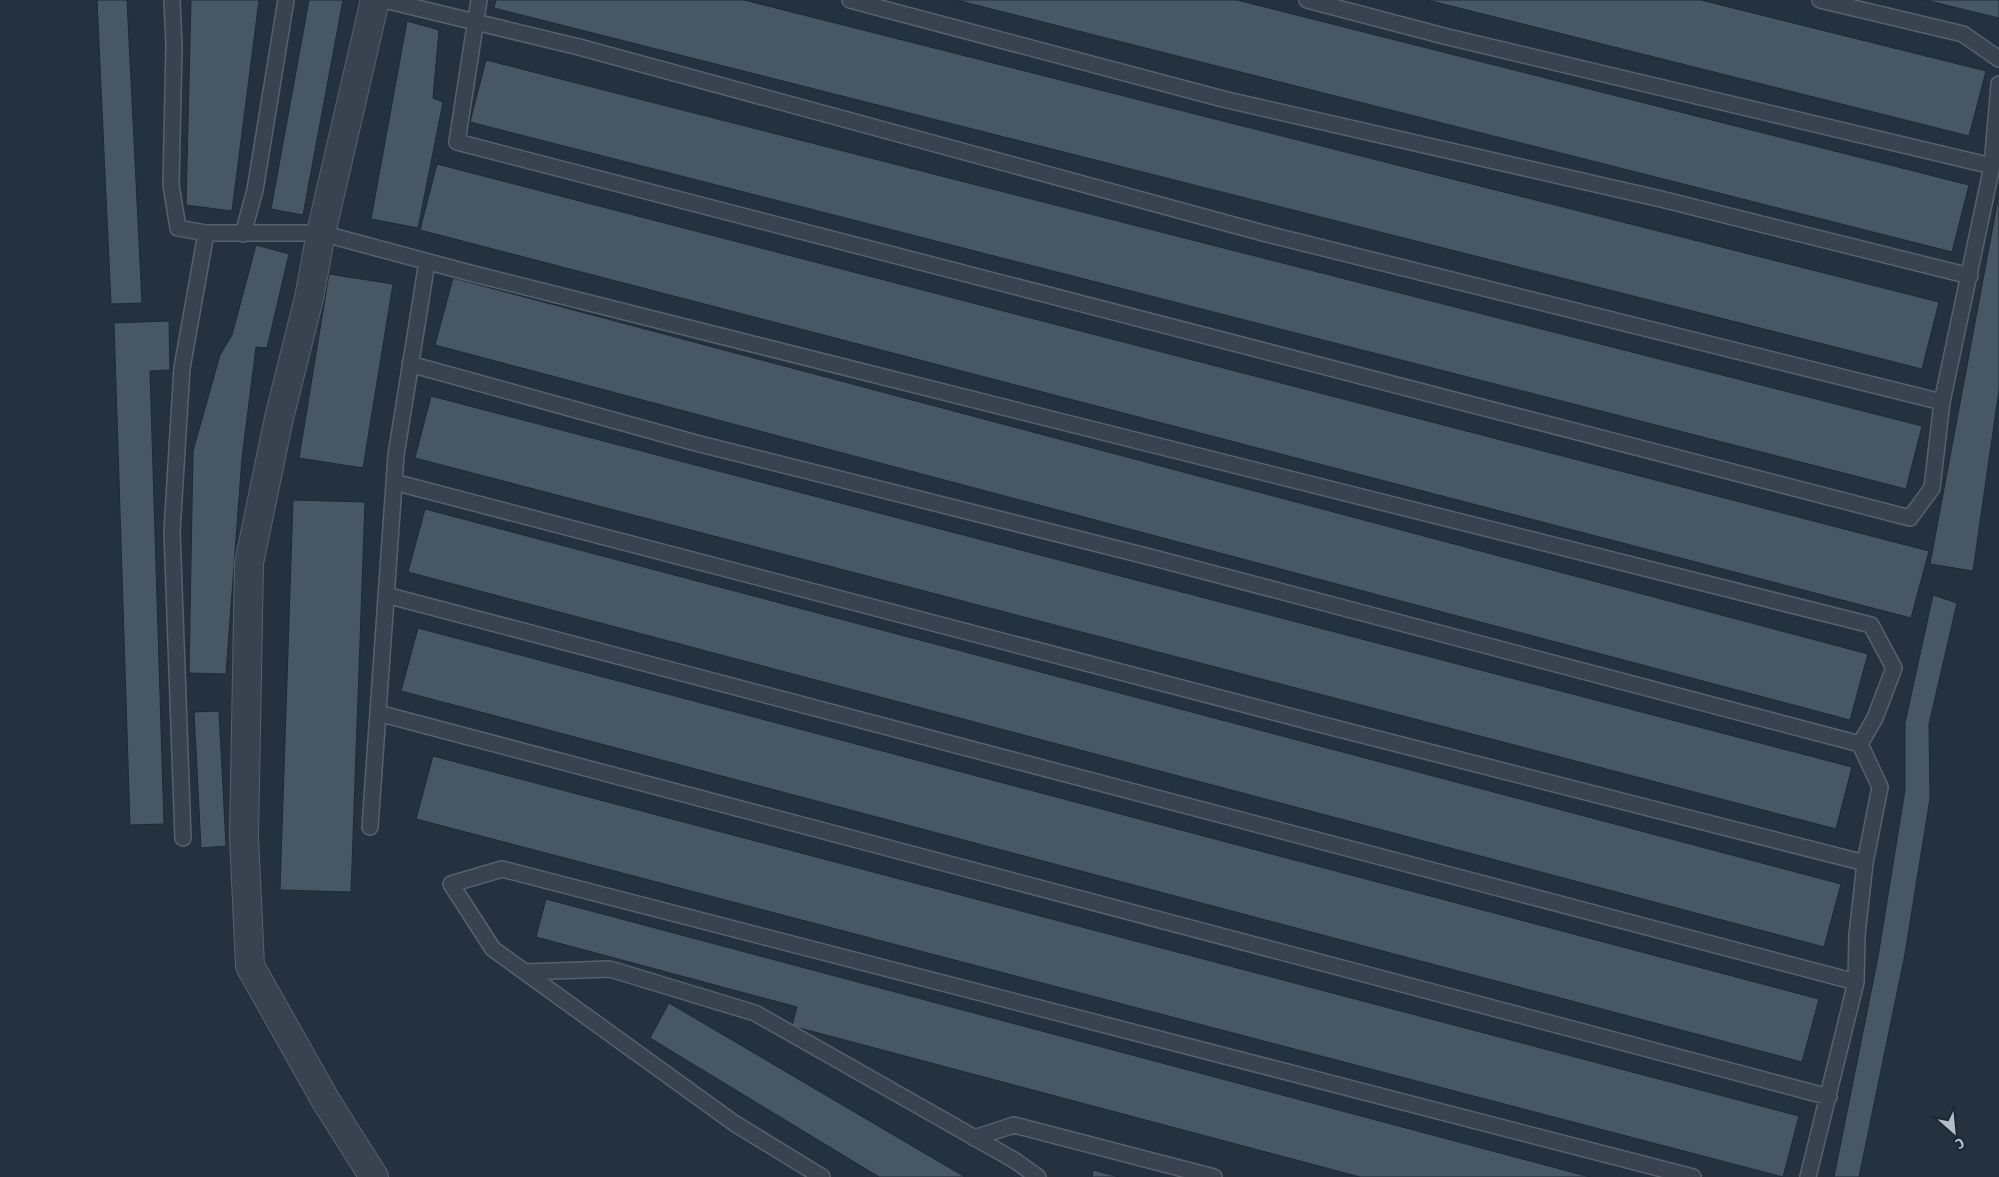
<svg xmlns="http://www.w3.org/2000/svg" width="1999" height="1177" viewBox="0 0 1999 1177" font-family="'Fira Sans Condensed',sans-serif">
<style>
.building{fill:#485765;stroke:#1f2a36}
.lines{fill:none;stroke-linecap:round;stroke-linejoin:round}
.lane-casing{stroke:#56616c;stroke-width:18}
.street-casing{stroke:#56616c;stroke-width:30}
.lane{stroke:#38434f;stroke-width:15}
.street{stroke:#38434f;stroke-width:28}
</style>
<rect width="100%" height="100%" fill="#24313f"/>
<path class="building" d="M97,0h30l15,303 -31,1z
M191,0h68l-27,211 -46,-6z
M309,0h34l-40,215 -32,-6z
M496,0h248l1195,302 -17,67 -1428,-361z
M956,0h281l732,185 -17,67z
M1427,0h274l285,71 -17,65z
M1925,0h74v18z
M407,21l32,9 -6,68 10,4 -25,126 -47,-9z
M486,60l1436,366 -16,63 -1436,-367z
M437,164l1492,387 -18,67 -1491,-388z
M1999,194v196l-26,181 -43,-7z
M256,245l33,9 -22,94 -11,-1 -14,111 -16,216 -37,-1 4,-222 27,-96 12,-20z
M329,274l64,10 -30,184 -64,-10z
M453,278l1415,376 -18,66 -1415,-375z
M169,321l1,49 -20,1 14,453 -34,1 -16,-502z
M431,396l1421,371 -16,62 -1421,-371z
M293,500l72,2 -14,390 -71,-2z
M425,509l1416,375 -17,63 -1416,-375z
M1933,595l24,8 -28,121 1,74 -25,156 -46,223h-25l44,-220 27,-167v-67z
M418,628l1401,371 -17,63 -1401,-371z
M219,711l7,135 -25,2 -7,-136z
M433,756l1366,360 -16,61 -1367,-358z
M546,899l1044,278h-230l-568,-151 5,-19 -261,-70z
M669,1003l296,174h-86l-229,-139z
M1093,1170l26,7h-27z"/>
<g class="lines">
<g class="lane-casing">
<path id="lane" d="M172,0l2,45 -3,140 7,43 28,5h115l149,40 1401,352 23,43 -19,50 -15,26 20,43 -15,76 -8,72 -1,47 -48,195
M384,0l195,47 684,186 679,169
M479,0l-22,142 1453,376 22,-30 10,-86 50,-236 7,-82
M850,0l373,99 438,100 309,77
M1307,0l137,36 548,130
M1820,0l143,34 36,25
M243,234l12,-44 31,-190
M410,364l286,79 458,115 706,186
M394,482l933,244 538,137
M386,595l1470,387
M378,713l1451,384
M370,827l26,-372 31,-193
M183,838l-11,-307 10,-163 24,-135
M526,972l84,-3 145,44 259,147 24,17
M974,1138l40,-13 200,52
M822,1177l-88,-54 -241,-174 -42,-65 51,-15 1191,308"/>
</g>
<g class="street-casing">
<path id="street" d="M374,1177l-48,-76 -76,-135 -6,-129 5,-274 30,-145 30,-120 12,-65 54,-233"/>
</g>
<use href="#lane" class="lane"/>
<use href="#street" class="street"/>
</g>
<g transform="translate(1954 1132) rotate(153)" stroke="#1d2834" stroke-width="4" paint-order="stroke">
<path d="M0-4L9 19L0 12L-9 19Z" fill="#b4bec9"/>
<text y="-8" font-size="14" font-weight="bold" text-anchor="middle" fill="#b4bec9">С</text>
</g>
</svg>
